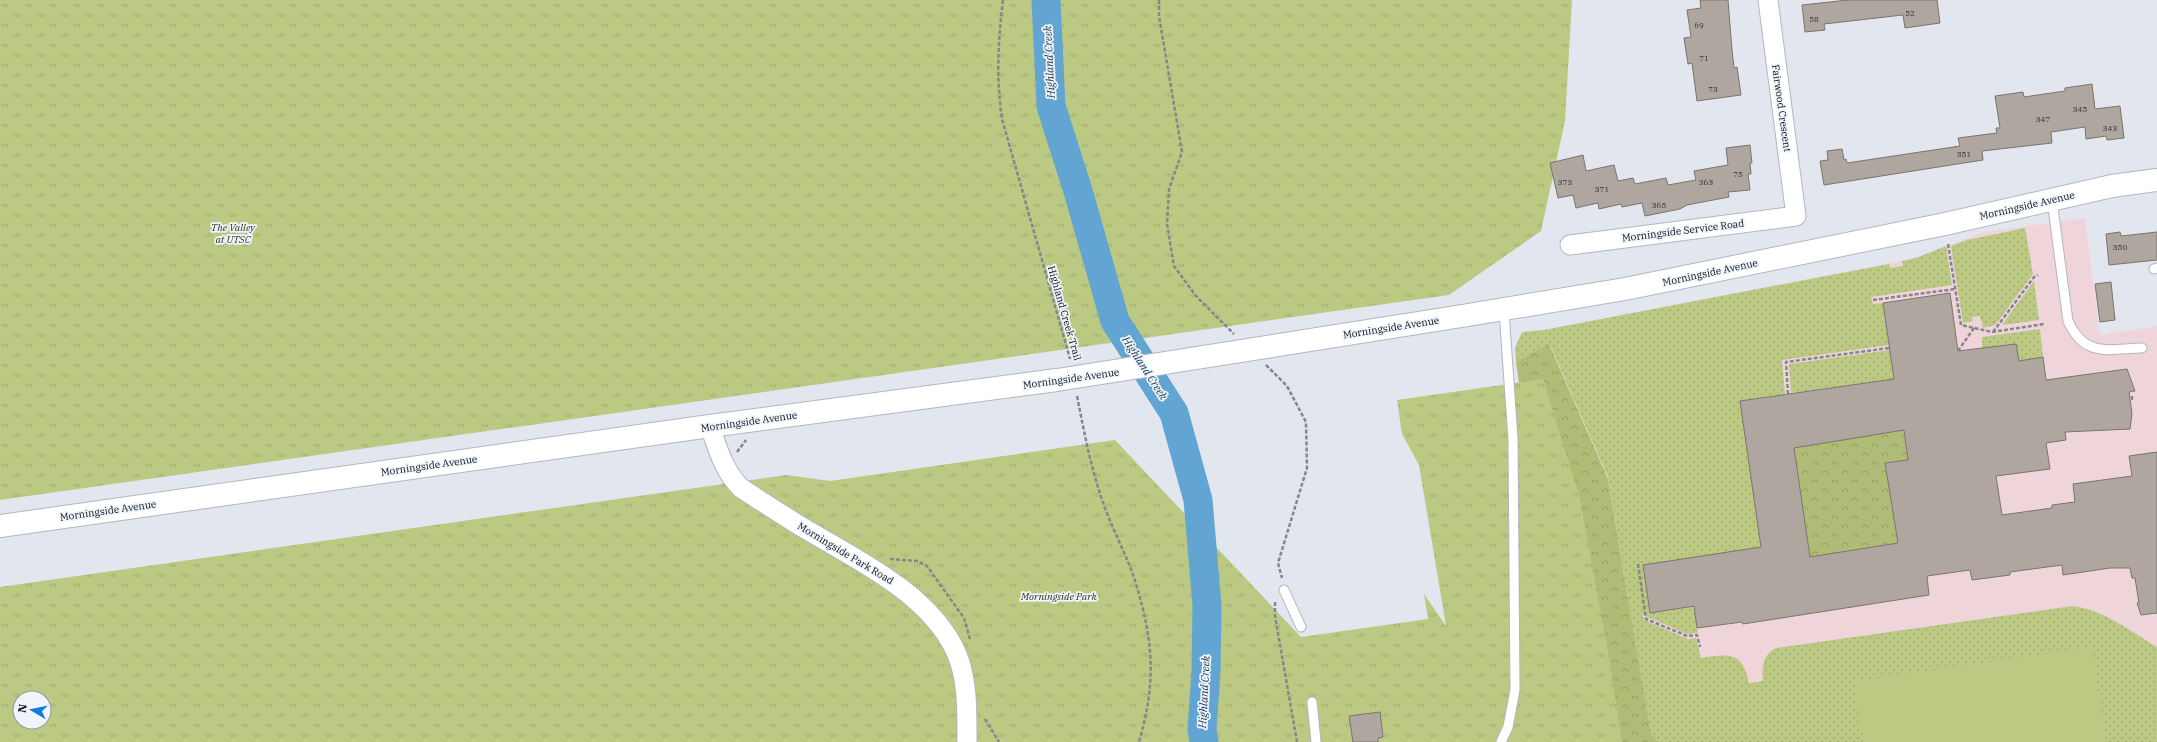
<svg xmlns="http://www.w3.org/2000/svg" width="2157" height="742" viewBox="0 0 2157 742" font-family="'IBM Plex Serif',serif">
<style>
.education{fill:#efd5da}
.grass{fill:url(#grass-dots)}
.forest{fill:url(#forest-crowns)}
.park{fill:url(#park-tufts);fill-rule:evenodd}
.pitch{fill:#bbc983}
.lines{fill:none;stroke-linecap:round;stroke-linejoin:round}
.river{stroke:#63a5d2;stroke-width:29}
.building{fill:#aea69f;stroke:#7b746d;fill-rule:evenodd}
.service-casing{stroke:#b2b7bf;stroke-width:11}
.minor-casing{stroke:#b2b7bf;stroke-width:21}
.secondary-casing{stroke:#b2b7bf;stroke-width:24}
.path{stroke:#84878d;stroke-width:2.5;stroke-dasharray:4 2;stroke-linecap:butt}
.service{stroke:#fff;stroke-width:9}
.minor{stroke:#fff;stroke-width:19}
.secondary{stroke:#fff;stroke-width:22}
.secondary-bridge-casing{stroke:#b2b7bf;stroke-width:24;stroke-linecap:butt}
.secondary-bridge{stroke:#fff;stroke-width:22}
.labels{text-anchor:middle;stroke-width:3.5;stroke-linejoin:round;paint-order:stroke}
.number-label{font-size:8px;fill:#343334}
.street-label{font-size:10px;fill:#0c0d10;stroke:#eff4fd}
.park-label{font-size:10px;font-style:italic;fill:#2c3213;stroke:#eff4fd}
.water-label{font-size:11px;font-style:italic;fill:#173549;stroke:#eff4fd}
</style>
<defs>
<pattern id="grass-dots" width="8" height="8" patternUnits="userSpaceOnUse"><rect width="8" height="8" fill="#bbc983"/><path d="M2 2h.1M6 6h.1" fill="none" stroke="#a0ab70" stroke-width="1.8" stroke-linecap="round"/></pattern>
<pattern id="forest-crowns" width="20" height="18" patternUnits="userSpaceOnUse"><rect width="20" height="18" fill="#afbc76"/><path d="M2 6a3 3 0 1 1 6 0M12 15a3 3 0 1 1 6 0" fill="none" stroke="#95a065"/></pattern>
<pattern id="park-tufts" width="24" height="20" patternUnits="userSpaceOnUse"><rect width="24" height="20" fill="#bbc983"/><path d="M3 7l-1-3M5 7V3M7 7l1-3M15 17l-1-3M17 17v-4M19 17l1-3" fill="none" stroke="#a0ab70"/></pattern>
</defs>
<rect width="100%" height="100%" fill="#e2e6ef"/>
<path class="education" d="M2085,218l15,117 57,-9v416h-495l-11,-5 -43,-258 -64,-149 372,-72 67,-26z"/>
<path class="grass" d="M2025,228l8,46 -38,51 -12,3 -3,-12 -8,1 1,4 -10,2 -12,-77 16,-6z
M1946,246l6,39 -81,12 2,7 10,-1 6,42 -107,15 3,34 -45,7 21,146 -118,18 7,48 44,-7 4,27 -11,1 -44,-19 1,5 44,19 8,-1 5,20c29,-4 41,-7 48,25l14,-2c-1,-14 -1,-26 13,-33l297,-42c31,4 57,25 84,41v95h-500l-6,-5 -43,-260 -58,-132 -34,17 -1,-14 7,-16 22,-2 345,-66 1,4 13,-2 -1,-5 14,-3z
M2034,281l5,39 -37,5z
M2040,329l3,28 -24,4 -3,-17 -34,5v-12z
M1890,350l1,10 48,13 -148,20 -2,-29z"/>
<path class="forest" d="M1549,344l59,135 43,256 7,7h-152l13,-359 -3,-21z
M1904,430l4,30 -23,3 13,80 -88,14 -16,-109z"/>
<path class="park" d="M0,0h1572l-7,121 -24,110 -92,64 -1449,205z
M1543,379l37,120 28,153 14,90h-1622v-155l786,-112 44,6 285,-41 186,197 127,-18 -4,-25 22,32 -27,-161 -17,-31 -5,-34zM20,698h24v24h-24z"/>
<path class="pitch" d="M2092,647l14,95h-243l-8,-61z"/>
<g class="lines">
<path class="river" d="M1046,0l5,106 27,85 37,130 59,92 24,87 9,105 -1,66 -4,58 2,13"/>
</g>
<path class="building" d="M1700,0h28l4,50 2,18 3,-1 4,28 -44,6 -5,-38 -4,1 -4,-26 7,-1 -4,-27 14,-2z
M1848,0h89l3,23 -35,5 -2,-13 -79,9 1,6 -20,2 -3,-27z
M2092,84l3,25 25,-3 4,32 -17,2 -1,-4 -20,3 -1,-12 -34,5 1,11 -70,8 1,9 -159,25 -4,-24 8,-1 -1,-9 15,-2 2,11 2,-1 1,4 113,-17 -2,-8 39,-5 -1,-5h4l-5,-32 28,-4 1,5 41,-6v-3z
M1750,145l2,18h-2l1,11h-3l2,16 -22,2 1,5 -42,8 -7,4 -35,7 -3,-13 -20,4 -1,-3 -22,5 -1,-6 -22,5 -3,-13 -15,3 -8,-35 33,-8 3,16 28,-6 4,16 15,-3 2,6 31,-6 2,7 28,-5 -2,-9 34,-6 -2,-17z
M2120,232l1,4 36,-4v28l-48,5 -3,-31z
M2111,282l4,38 -15,2 -5,-38z
M1950,293l8,58 58,-7 3,17 24,-4 3,23 81,-11 8,22 -6,1 3,21 -2,16 -65,3 1,8 -20,3 4,26 -54,7 6,39 50,-7v-3l23,-3 -2,-18 59,-8 -3,-20 28,-4v161l-16,2 -4,-12h2l-4,-25h-3l-2,-10h-20l-47,7 -1,-10 -52,7v3l-38,5 -2,-10 -43,6 2,19 -186,29 -1,-2 -45,6 -3,-22 -44,7 -7,-48 118,-18 -21,-146 154,-22 -11,-76zM1904,430l4,30 -23,3 13,80 -88,14 -16,-109z
M1380,712l3,25 -5,1v4h-25l-4,-26z"/>
<g class="lines">
<g class="service-casing">
<path id="service" d="M2052,200l16,121c17,37 40,28 74,27
M2154,269l3,-1
M1284,590l17,37
M1312,702l4,40
M1501,742l7,-15 7,-37 -2,-251 -9,-128"/>
</g>
<g class="minor-casing">
<path id="minor" d="M1570,245l226,-29 -28,-216
M710,426c7,21 14,46 31,62 18,12 37,24 56,36 54,33 131,67 159,128 12,27 11,61 11,90"/>
</g>
<g class="secondary-casing">
<path id="secondary" d="M1462,316l163,-27 320,-65 167,-38 45,-6
M0,526l710,-100 347,-46"/>
</g>
<path class="path" d="M1003,0c-5,42 -7,77 -1,119l68,240
M1159,0v16l23,136 -13,37 -2,35 7,42 22,30 38,38
M1948,244l13,81 31,7 52,-8
M1873,300l82,-11
M1993,332l41,-55 4,-2
M1958,351l16,-23
M1266,365l21,21 19,36 1,46 -29,95 4,15
M1788,394l-2,-32 103,-14
M1077,396c8,40 15,79 30,117 9,24 22,47 29,71 18,59 20,99 3,158
M2132,396v4
M737,452l9,-12
M890,559l27,2 10,5 37,52 6,21
M1638,564l8,55 41,17 10,-1 3,12
M1275,602v14l22,126
M985,719l14,23"/>
<use href="#service" class="service"/>
<use href="#minor" class="minor"/>
<use href="#secondary" class="secondary"/>
<g class="secondary-bridge-casing">
<path id="secondary-bridge" d="M1057,380l405,-64"/>
</g>
<use href="#secondary-bridge" class="secondary-bridge"/>
</g>
<g class="labels">
<g class="number-label">
<text x="1910" y="16">52</text>
<text x="1814" y="22">58</text>
<text x="1699" y="28">69</text>
<text x="1704" y="61">71</text>
<text x="1713" y="92">73</text>
<text x="2080" y="112">345</text>
<text x="2043" y="122">347</text>
<text x="2110" y="131">343</text>
<text x="1964" y="157">351</text>
<text x="1738" y="177">75</text>
<text x="1565" y="185">373</text>
<text x="1706" y="185">363</text>
<text x="1602" y="192">371</text>
<text x="1659" y="208">365</text>
<text x="2120" y="250">350</text>
</g>
<g class="street-label">
<text transform="translate(1782 108) rotate(82)" y="4">Fairwood Crescent</text>
<text transform="translate(2027 205) rotate(-13)" y="4">Morningside Avenue</text>
<text transform="translate(1683 230) rotate(-7)" y="4">Morningside Service Road</text>
<text transform="translate(1710 272) rotate(-12)" y="4">Morningside Avenue</text>
<text transform="translate(1065 313) rotate(74)" y="4">Highland Creek Trail</text>
<text transform="translate(1391 327) rotate(-9)" y="4">Morningside Avenue</text>
<text transform="translate(1071 378) rotate(-8)" y="4">Morningside Avenue</text>
<text transform="translate(749 421) rotate(-8)" y="4">Morningside Avenue</text>
<text transform="translate(429 465) rotate(-8)" y="4">Morningside Avenue</text>
<text transform="translate(108 510) rotate(-8)" y="4">Morningside Avenue</text>
<text transform="translate(846 553) rotate(31)" y="4">Morningside Park Road</text>
</g>
<g class="park-label">
<text x="233" y="231">The Valley<tspan x="233" dy="12">at UTSC</tspan></text>
<text x="1059" y="600">Morningside Park</text>
</g>
<g class="water-label">
<text transform="translate(1049 62) rotate(-93)" y="4">Highland Creek</text>
<text transform="translate(1145 368) rotate(57)" y="4">Highland Creek</text>
<text transform="translate(1204 692) rotate(-87)" y="4">Highland Creek</text>
</g>
</g>
<g transform="translate(32 710) rotate(279)"><circle r="19" fill="#eff4fd" stroke="#94989e"/>
<path d="M0-3L7 15L0 10L-7 15Z" fill="#147ae2"/>
<text y="-6" font-size="11" font-weight="bold" text-anchor="middle" fill="#0c0d10">N</text>
</g>
</svg>
